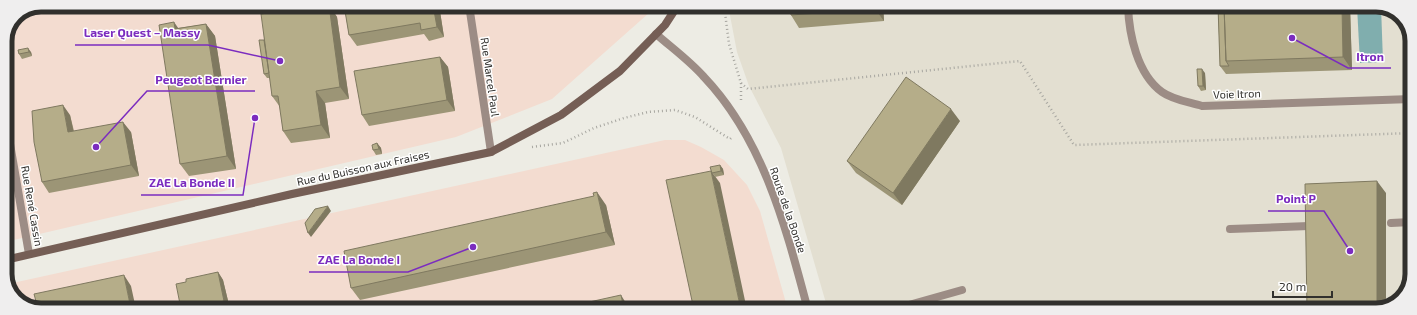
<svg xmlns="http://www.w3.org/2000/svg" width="1417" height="315" viewBox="0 0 1417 315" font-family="'Exo 2',sans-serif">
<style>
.built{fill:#e3dfd1}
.industrial{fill:#f3dcd0}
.water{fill:#80aeae}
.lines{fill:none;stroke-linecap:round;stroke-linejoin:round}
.path{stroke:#a7a6a0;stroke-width:2.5;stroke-dasharray:1 3;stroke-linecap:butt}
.lane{stroke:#9c8c85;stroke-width:8}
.street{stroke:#9c8c85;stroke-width:8}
.secondary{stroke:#755e55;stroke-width:8}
.wall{fill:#9c9576}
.shaded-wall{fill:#7f7960}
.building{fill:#b5ad89;stroke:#7f7960}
.labels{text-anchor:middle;stroke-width:3;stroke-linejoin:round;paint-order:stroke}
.street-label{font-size:11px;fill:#31302d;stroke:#fff}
.rim{fill:none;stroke:#31302d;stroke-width:5}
.leader{fill:none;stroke:#7b2cbf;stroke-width:1.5}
.callout-dot{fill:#7b2cbf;stroke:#fff;stroke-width:1.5}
.callout-label{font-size:12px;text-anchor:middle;font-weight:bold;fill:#7b2cbf;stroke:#fff;stroke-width:3;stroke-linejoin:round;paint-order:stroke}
</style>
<rect width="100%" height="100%" fill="#edece4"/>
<path class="built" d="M728,5l655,1 20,11 9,20 -1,244 -11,20 -24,9h-548l-47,-162 -32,-62 -12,-34z"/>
<path class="industrial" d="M41,5h617l-106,94 -96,38 -451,105v-201l11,-26z
M665,140h20l16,7 23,13 23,25 13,26 28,99 -754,-1 -20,-11 -6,-14z"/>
<path class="water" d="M1357,6h24l2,56 -23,1z"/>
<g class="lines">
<path class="path" d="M724,5l5,39 12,39v18
M741,83l7,6 272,-28 54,84 338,-12
M532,147l31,-4 31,-15 30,-10 24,-6 27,-2 20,7 35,22 1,-1"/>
<path class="lane" d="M1128,6c1,28 9,68 34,86 11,8 27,10 40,14l210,-7
M1391,223l20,-1
M1230,229l79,-3
M891,310l71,-20"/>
<path class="street" d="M469,5l22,147
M656,34c16,14 34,27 48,43 60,63 82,151 104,233
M5,115l24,139"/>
<path class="secondary" d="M5,260l287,-66 199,-42 70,-37 59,-44 45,-46 13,-20"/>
</g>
<path class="wall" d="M268,5h61l8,12 12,82 -24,4 5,35 -39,5 -8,-12 -3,-24 -8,-11 -2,-18h-3l-3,-4v-34l-1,-27z
M344,5h95l5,32 -15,4 -5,-7 -67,12 -8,-11z
M883,5l1,16 -85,7 -8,-13z
M1218,6h132l2,64 -126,4 -6,-8z
M206,24l9,12 21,133 -47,7 -9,-12 -2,-136z
M18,50l13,2 1,4 -10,3 -3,-5z
M440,57l8,10 7,44 -86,15 -7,-11z
M1205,73l1,17 -5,1 -3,-5z
M70,115l4,16 57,1 8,44 -90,17 -7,-11z
M960,121l-58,84 -46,-32 -9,-12z
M377,143l4,5 1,6 -6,1 -3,-5z
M720,165l3,4 1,6 -9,2 5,6 -9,-12z
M606,205l9,40 -255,55 -9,-12z
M218,272l5,8 7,29h-49l5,-27z"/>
<path class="shaded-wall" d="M329,5l8,12 12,82 -9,-12z
M433,5h6l5,32 -7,-10z
M875,5h8l1,16 -9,-12z
M1342,6h8l2,64 -9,-13z
M174,22l9,13 -8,-6z
M206,24l9,12 21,133 -9,-13z
M28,48l3,4 1,4 -3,-4z
M440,57l8,10 7,44 -8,-11z
M1202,69l3,4 1,17 -3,-4z
M316,91l9,12 5,35 -9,-13z
M63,105l7,10 6,28 -8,-11z
M951,109l9,12 -58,84 -9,-12z
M123,122l8,10 8,44 -8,-11z
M377,143l4,5 1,6 -3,-5z
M720,165l3,4 1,6 -3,-4z
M711,171l9,12 27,127h-6z
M1377,181l9,12v113l-9,4z
M597,192l9,13 9,40 -9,-13z
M328,206l3,5 -20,26 -3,-4z
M218,272l5,8 7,29 -6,-8z
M124,275l7,11 5,23h-5z
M621,295l8,13 1,2h-6z"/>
<path class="building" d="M268,5h52l-57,8 -1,-7z
M322,5h7l11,82 -24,4 5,34 -38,6 -5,-35h-6l-11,-82z
M344,5h89l4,22 -16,3 -1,-7 -71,12z
M790,5h85v4l-84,6z
M1218,6h6l2,55 3,5h-9z
M1224,6h118l1,51 -117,4z
M174,22l1,7 31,-5 21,132 -47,8 -21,-139z
M259,40h5l5,33 -5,1z
M28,48l1,4 -10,2 -1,-4z
M440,57l7,43 -85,15 -8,-44z
M1197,69h5l1,17h-5z
M906,77l45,32 -58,84 -46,-32z
M63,105l5,27 55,-10 8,43 -89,17 -8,-40 -2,-31z
M377,143l2,6 -6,1 -1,-5z
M720,165l1,6 -9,2 -2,-6z
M711,171l30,139h-47l-28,-130z
M1377,181v129h-70l-2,-126z
M597,192l9,40 -255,56 -7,-37 250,-55 -1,-3z
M328,206l-20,27 -3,-10 10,-14z
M218,272l6,29 -40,8h-3l-5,-25 10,-2v-3z
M124,275l7,34h-96l2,-4 -3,-11z
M621,295l3,15h-71z"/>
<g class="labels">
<g class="street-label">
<text transform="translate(490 77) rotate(82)" y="4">Rue Marcel Paul</text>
<text transform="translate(1237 94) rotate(-2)" y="4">Voie Itron</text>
<text transform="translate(363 168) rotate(-12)" y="4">Rue du Buisson aux Fraises</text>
<text transform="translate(32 206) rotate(80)" y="4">Rue René Cassin</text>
<text transform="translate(788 210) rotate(71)" y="4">Route de la Bonde</text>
</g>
</g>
<path d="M0 0H1417V315H0ZM41 12H1376A29 29 0 0 1 1405 41V274A29 29 0 0 1 1376 303H41A29 29 0 0 1 12 274V41A29 29 0 0 1 41 12Z" fill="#efeeee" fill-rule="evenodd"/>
<path class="rim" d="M41 12H1376A29 29 0 0 1 1405 41V274A29 29 0 0 1 1376 303H41A29 29 0 0 1 12 274V41A29 29 0 0 1 41 12Z"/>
<path class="leader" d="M280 61L208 45H75M1292 38L1348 68H1391M96 147L147 91H255M255 118L243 195H141M1350 251L1324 211H1268M473 247L408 272H309"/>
<g class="callout-dot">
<circle cx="280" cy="61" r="4"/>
<circle cx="1292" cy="38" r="4"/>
<circle cx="96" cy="147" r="4"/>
<circle cx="255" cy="118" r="4"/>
<circle cx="1350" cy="251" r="4"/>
<circle cx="473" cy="247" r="4"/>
</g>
<g class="callout-label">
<text x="142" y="37">Laser Quest – Massy</text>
<text x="1370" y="61">Itron</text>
<text x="201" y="84">Peugeot Bernier</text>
<text x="192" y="187">ZAE La Bonde II</text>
<text x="1296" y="203">Point P</text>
<text x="359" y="264">ZAE La Bonde I</text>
</g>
<path d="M1273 291v6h59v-6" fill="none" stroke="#31302d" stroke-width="2"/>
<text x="1279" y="291" font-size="12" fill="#31302d" stroke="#ffffff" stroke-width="3" paint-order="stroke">20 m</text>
</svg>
